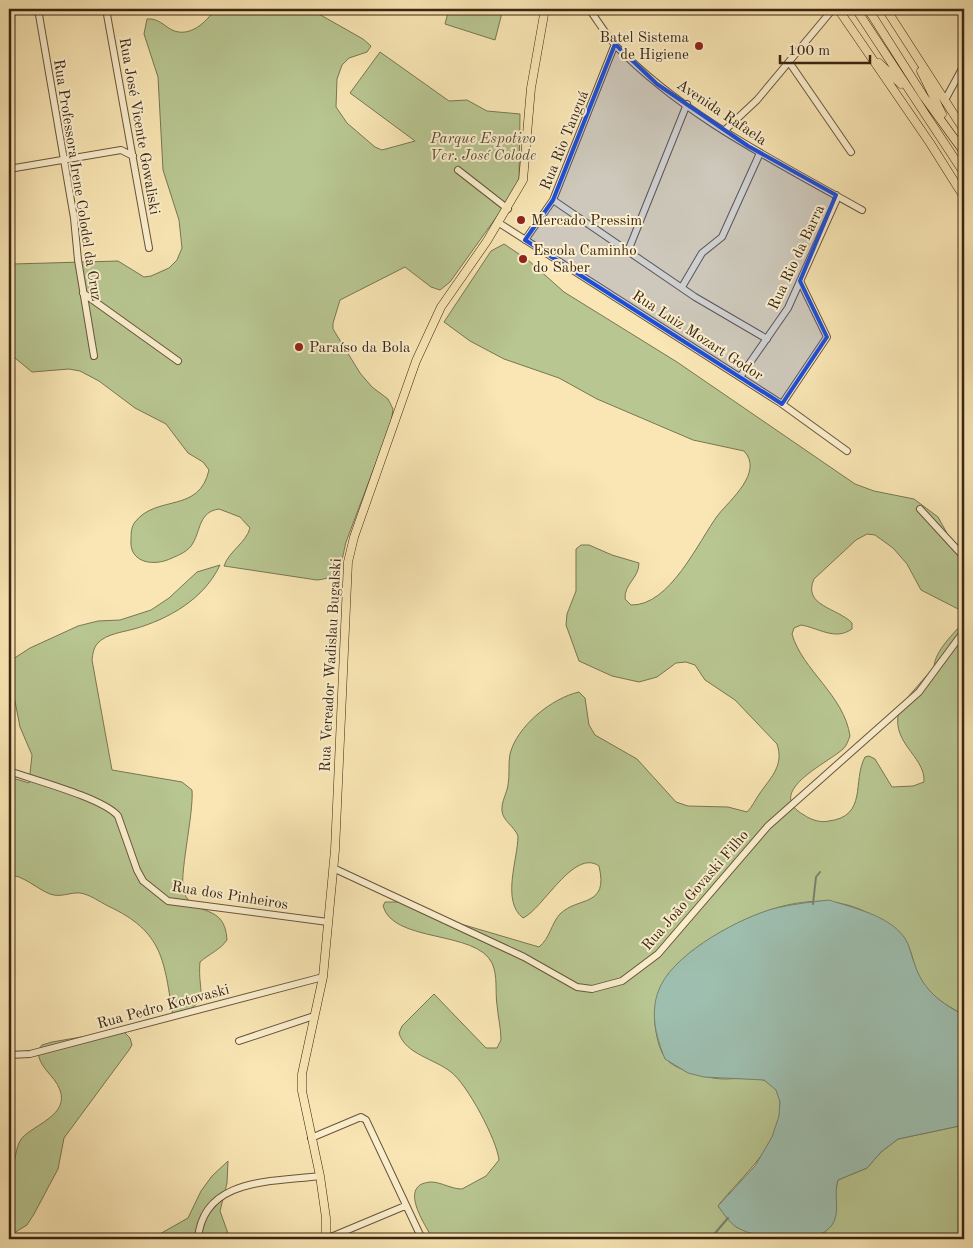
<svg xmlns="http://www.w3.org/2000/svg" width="973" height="1248" viewBox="0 0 973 1248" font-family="'Old Standard TT',serif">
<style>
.green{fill:#b8c691;stroke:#797652}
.water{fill:#9ebfb0;stroke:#768171}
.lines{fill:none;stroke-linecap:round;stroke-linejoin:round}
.stream{stroke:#768171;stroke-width:2}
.minor-casing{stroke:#6a553b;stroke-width:8}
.major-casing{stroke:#3a2513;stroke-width:9}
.minor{stroke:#fbefce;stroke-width:6}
.major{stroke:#f9e6b4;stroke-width:8}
.marked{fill:#1d4ed8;fill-opacity:0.2;stroke:#1d4ed8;stroke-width:4;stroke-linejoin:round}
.poi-dot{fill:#8f2418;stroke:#fbefce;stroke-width:2}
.labels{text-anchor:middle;stroke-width:4;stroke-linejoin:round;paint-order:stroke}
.poi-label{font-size:15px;fill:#3a2513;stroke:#fbefce;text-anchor:start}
.street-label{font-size:15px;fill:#3a2513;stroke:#fbefce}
.park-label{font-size:15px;font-style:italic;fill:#5a4d32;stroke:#fbefce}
</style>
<rect width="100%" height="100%" fill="#f9e6b4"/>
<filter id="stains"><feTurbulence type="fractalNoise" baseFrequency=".004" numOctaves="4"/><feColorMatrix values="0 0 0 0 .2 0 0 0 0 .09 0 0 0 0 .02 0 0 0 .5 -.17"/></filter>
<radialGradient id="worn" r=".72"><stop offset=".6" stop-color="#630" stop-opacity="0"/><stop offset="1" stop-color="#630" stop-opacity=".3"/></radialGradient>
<path class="green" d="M215,9h95l53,30 8,7 -4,6 -18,6 -7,7 -5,14 -1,28 11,16 28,24 7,3 33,-9 -65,-48 30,-41 69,49 18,-1 20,11 33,3 -1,67 -19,31 -50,70 -10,8 -9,-3 -26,-20 -65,33 -7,23v6l27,44 12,14 16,12 5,10 -2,14 -45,119c-5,20 -4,36 -29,38l-93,-14c5,-15 22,-23 26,-38l-10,-11 -21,-8c-20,3 -18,20 -26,34 -4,8 -14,12 -21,15 -18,9 -43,5 -41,-18 0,-6 0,-13 4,-18 22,-28 64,-8 74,-52l-6,-8 -15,-9 -22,-29 -31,-16 -36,-27 -19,-10 -11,-2 -37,3 -23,-19v-85l4,-4 105,-3 26,16 7,-1 18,-8 8,-8 5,-12 -3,-28 -16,-50 -5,-93 -14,-43 3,-15c11,-1 16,6 25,11 17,8 34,-7 43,-21z
M449,9h54l-8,31 -50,-16z
M504,244l24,16 36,32 113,70 178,122 19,7 40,8 24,18 15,27 11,13v55l-43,-22 -14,-26 -14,-16 -18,-13 -8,-1 -11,6 -42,39c-12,27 24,29 38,44v6c-17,12 -33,-1 -51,-4l-7,3 -2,6c10,36 52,61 58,102 -2,5 -3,9 -7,13 -15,14 -80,43 -39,66 7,5 17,8 25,6 39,-5 23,-40 36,-64l4,-1 6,3 17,28 21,-1 11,-4c2,-27 -38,-40 -23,-77l33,-38c1,-17 20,-33 30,-46v394c-17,-9 -36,-20 -45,-38 -5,-10 -6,-22 -11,-32 -4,-8 -16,-15 -22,-20 -55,-45 -126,-18 -179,16 -35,22 -60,53 -50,96 3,13 7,24 20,30 12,6 34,12 47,12 13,0 30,-3 42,2 8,4 13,11 14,21 3,43 -39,74 -62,104l18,21 21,7 39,5h-363c-8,-14 -36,-55 -2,-57 10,0 20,7 31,7l24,-13 13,-16c-2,-20 -32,-76 -48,-88 -16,-13 -46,-18 -52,-39l3,-7 32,-32 52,54h11l4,-8c0,-12 -3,-23 -4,-35 -2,-13 1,-29 -5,-42 -16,-33 -99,-20 -109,-57l2,-4h18l51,20 85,25c11,-9 12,-23 21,-33 18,-18 49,-6 39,-48 -25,-18 -56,43 -76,52 -22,-17 -5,-59 -5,-82 -4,-10 -15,-15 -16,-25 -1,-9 5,-18 6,-26 2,-10 0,-21 2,-31 7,-28 42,-56 69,-62l6,6 4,27 6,10 42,24 39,43 12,4 40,1 19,5c6,-6 8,-12 13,-19 12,-17 24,-28 17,-49l-42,-44 -30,-20 -10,-15 -9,-3 -10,1 -19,14 -18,5 -27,-6 -33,-15 -13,-36 1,-11 9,-23v-42l5,-4h8l23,10 27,8c0,15 -15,21 -14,36l6,6c39,1 67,-63 87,-90 12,-15 46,-43 26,-64l-51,-11 -96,-41 -38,-21 -55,-19 -34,-18 -26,-19 47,-71z
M220,565c-16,34 -51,54 -86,64 -11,3 -28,5 -36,14 -5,5 -5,11 -6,17l20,110 70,12 10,8c2,24 -14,89 -8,103 11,25 41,9 43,47 -7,10 -18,14 -27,22 -3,35 14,38 -27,55 -9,-56 -9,-85 -65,-111 -8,-4 -19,-12 -28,-13 -10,-1 -19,5 -30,1 -13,-5 -27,-19 -41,-19v-98l20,6 3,-28 -12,-28 -8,-41 -2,-16 3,-11 17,-11 48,-22 20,-5 22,-1 31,-10 18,-12 28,-26z
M122,1030l8,8 2,7 -3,5 -65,88 -6,31 -24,45 -7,11 -18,11v-63c8,-10 5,-25 13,-35 13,-14 47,-23 38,-48 -6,-16 -22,-22 -22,-40l4,-5 10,-3z
M964,1125v114h-157c38,-8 23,-32 31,-59l29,-12 14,-16 17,-13z
M228,1161l-1,22 -7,28 10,28h-79l37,-21 13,-27 11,-15z"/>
<path class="water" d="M829,900c24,8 59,15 75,37 6,8 7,19 11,28 8,25 27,39 49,50v110l-66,14 -17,13 -14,16 -29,12c-5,15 3,32 -6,45 -15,22 -69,14 -90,5 -11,-4 -18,-16 -24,-24l37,-40 17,-29 7,-21 1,-14 -4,-12 -12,-10 -60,-3 -16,-4 -23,-14c-10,-24 -16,-50 -4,-74 17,-34 80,-68 115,-77 17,-4 35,-6 53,-8z"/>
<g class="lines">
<path class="stream" d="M813,904l3,-27 4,-5
M710,1239l18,-21"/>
<g class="minor-casing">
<path id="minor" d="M38,9l36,209 4,42 16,96
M106,9l43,239
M589,9c9,12 17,26 27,37 69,71 161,116 246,164
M789,62l62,90
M945,100l19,-35
M725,130l32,-30 76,-91
M9,169l112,-19 12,6
M458,170l50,39
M553,200l142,97 72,42
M499,223l283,181 65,47
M525,240l28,-40 62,-156
M628,251l59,-147
M682,287l20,-34 20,-16 38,-84
M83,293l95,68
M740,377l48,-69 48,-107v-6
M782,404l45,-67 -27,-56
M920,509l44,48
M9,723v24
M9,771c25,9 94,27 109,45l19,54 6,11 25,20 160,21
M333,868l191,89 53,30 15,2 30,-8 36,-27 110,-128 151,-134 45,-61
M239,1041l75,-25
M9,1055l21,-1 293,-77
M311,1138l50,-21 5,3 56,119
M198,1239c5,-62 76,-57 122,-63
M326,1239l79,-33"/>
</g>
<g class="major-casing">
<path id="major" d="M838,9l92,134 34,54
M856,9l108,164
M868,9l56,88 40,55
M886,9l78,121
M879,63l22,21
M921,71l21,43
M326,1239v-21l-6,-42 -18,-85v-17l21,-97 12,-127 13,-288 6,-25 62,-176 25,-54 46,-66 36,-61 8,-92 14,-79"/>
</g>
<use href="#minor" class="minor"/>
<use href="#major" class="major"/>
</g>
<path class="marked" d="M615,44l42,40 91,62 88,49 -36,86 27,56 -45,67 -257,-164 28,-40z"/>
<g class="poi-dot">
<circle cx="699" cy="46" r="5"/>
<circle cx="521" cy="220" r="5"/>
<circle cx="523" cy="259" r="5"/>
<circle cx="299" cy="347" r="5"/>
</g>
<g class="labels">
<g class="poi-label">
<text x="689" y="42" text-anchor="end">Batel Sistema<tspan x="689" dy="17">de Higiene</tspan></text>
<text x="531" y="225">Mercado Pressim</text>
<text x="533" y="255">Escola Caminho<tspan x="533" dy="17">do Saber</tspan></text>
<text x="309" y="352">Paraíso da Bola</text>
</g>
<g class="street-label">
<text transform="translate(722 112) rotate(34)" y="5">Avenida Rafaela</text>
<text transform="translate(140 126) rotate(80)" y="5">Rua José Vicente Gowaliski</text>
<text transform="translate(564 140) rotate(-68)" y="5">Rua Rio Tanguá</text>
<text transform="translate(78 180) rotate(81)" y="5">Rua Professora Irene Colodel da Cruz</text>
<text transform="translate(796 257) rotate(-65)" y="5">Rua Rio da Barra</text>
<text transform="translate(698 335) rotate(33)" y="5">Rua Luiz Mozart Godor</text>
<text transform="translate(330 665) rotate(-87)" y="5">Rua Vereador Wadislau Bugalski</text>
<text transform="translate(695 890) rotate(-49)" y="5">Rua João Govaski Filho</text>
<text transform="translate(230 895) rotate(9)" y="5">Rua dos Pinheiros</text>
<text transform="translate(163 1006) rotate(-15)" y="5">Rua Pedro Kotovaski</text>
</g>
<g class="park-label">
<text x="483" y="143">Parque Espotivo<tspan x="483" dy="17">Ver. José Colode</tspan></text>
</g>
</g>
<rect width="973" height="1248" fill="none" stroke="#f9e6b4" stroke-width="30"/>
<rect x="10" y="10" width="953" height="1228" fill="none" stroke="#3a2513" stroke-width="2.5"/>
<rect x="15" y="15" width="943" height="1218" fill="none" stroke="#3a2513"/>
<path d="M780 55v8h90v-8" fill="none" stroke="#3a2513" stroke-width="2.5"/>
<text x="788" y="55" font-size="15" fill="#3a2513" stroke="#fbefce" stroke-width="4" paint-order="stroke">100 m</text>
<rect width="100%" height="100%" filter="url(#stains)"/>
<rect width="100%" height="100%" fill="url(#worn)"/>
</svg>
